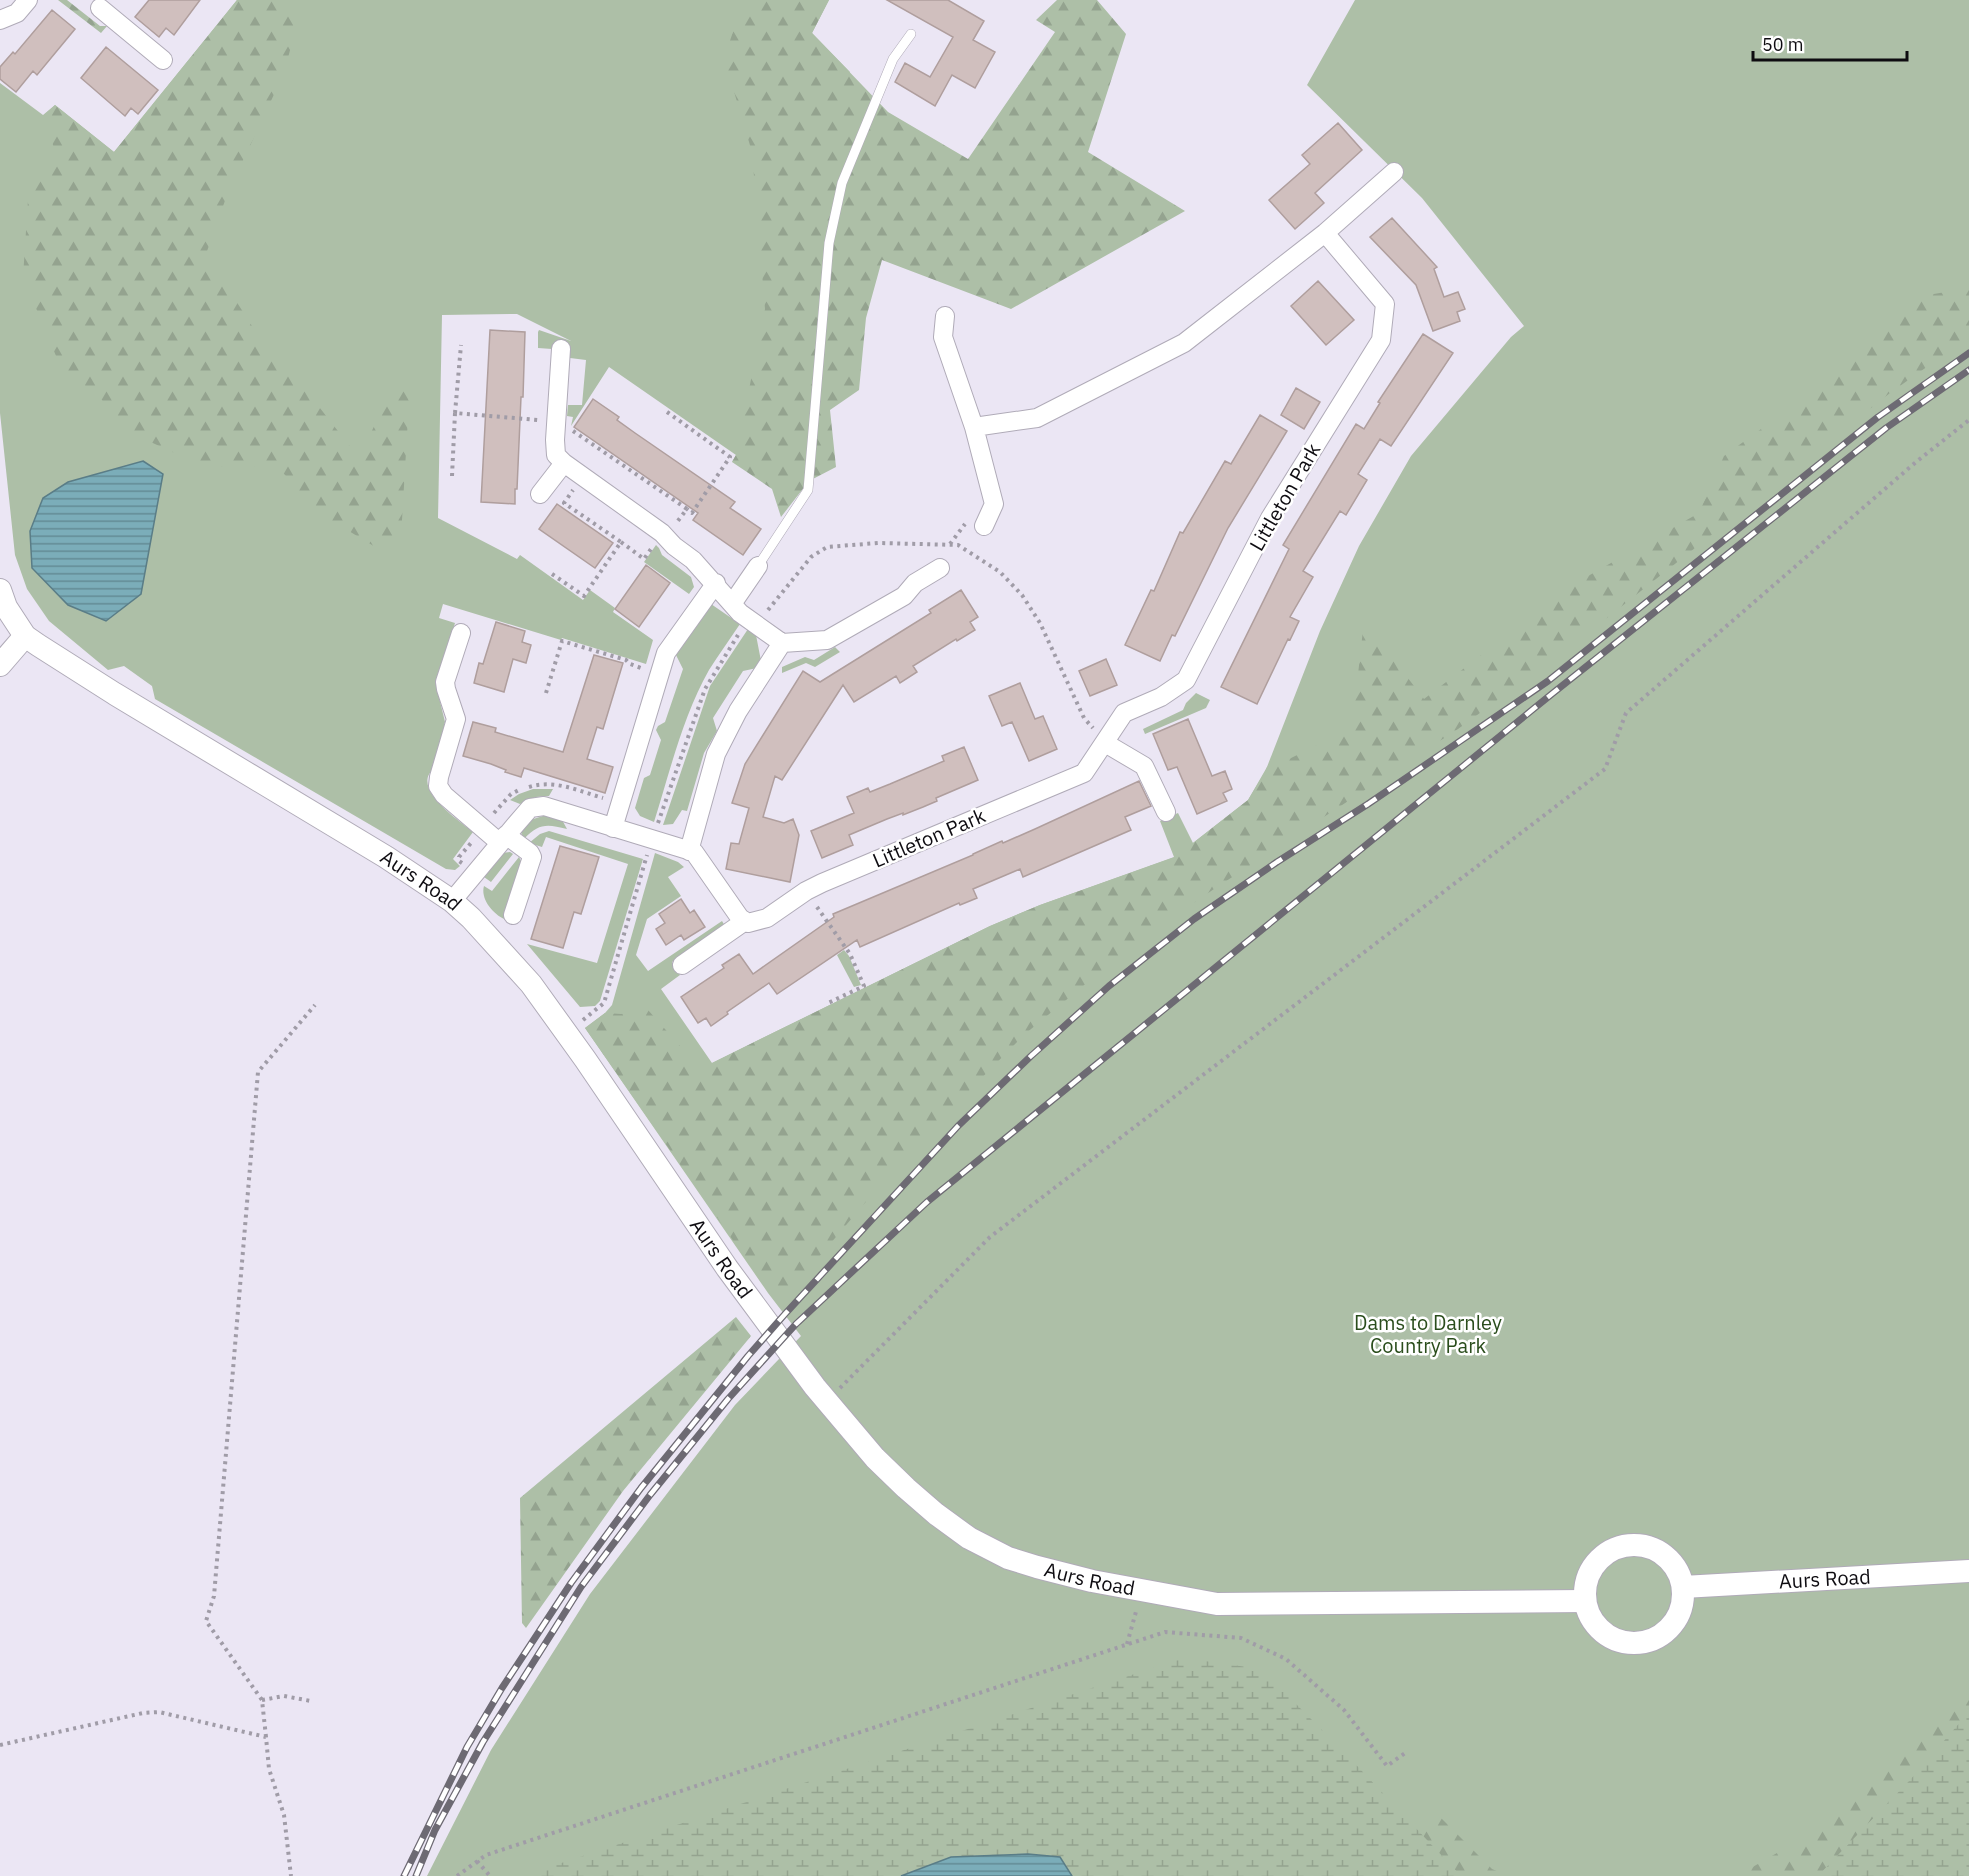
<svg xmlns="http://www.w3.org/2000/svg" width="1969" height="1876" viewBox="0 0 1969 1876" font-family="'IBM Plex Sans',sans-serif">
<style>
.green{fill:#adbfa7}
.forest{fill:url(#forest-firs)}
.wetland{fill:url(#wetland-marsh)}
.water{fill:url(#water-rules);stroke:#5a7d87;stroke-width:1.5}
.building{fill:#d0bfbe;stroke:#af9e9d;stroke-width:1.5}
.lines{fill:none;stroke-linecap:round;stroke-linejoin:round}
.service-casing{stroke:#b0abb8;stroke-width:10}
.minor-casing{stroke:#b0abb8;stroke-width:20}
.tertiary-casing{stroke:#b0abb8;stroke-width:24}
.path{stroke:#a09ca7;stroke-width:4;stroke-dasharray:3 4.5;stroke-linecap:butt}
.service{stroke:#fff;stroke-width:9}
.minor{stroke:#fff;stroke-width:18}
.tertiary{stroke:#fff;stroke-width:22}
.rail-casing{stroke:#6d6a73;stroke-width:7}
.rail{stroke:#fff;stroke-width:4.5;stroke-dasharray:14;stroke-linecap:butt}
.labels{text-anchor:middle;stroke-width:5;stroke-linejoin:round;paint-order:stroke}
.street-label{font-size:20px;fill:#0e0c11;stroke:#fff}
.park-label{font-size:20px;fill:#2a4d1c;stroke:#fff}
</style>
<defs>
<pattern id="forest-firs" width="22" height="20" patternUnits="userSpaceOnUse" patternTransform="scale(1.5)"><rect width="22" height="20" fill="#adbfa7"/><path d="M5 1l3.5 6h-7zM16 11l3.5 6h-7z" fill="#94a38f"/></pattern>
<pattern id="wetland-marsh" width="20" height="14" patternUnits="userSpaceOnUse" patternTransform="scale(1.5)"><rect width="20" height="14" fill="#adbfa7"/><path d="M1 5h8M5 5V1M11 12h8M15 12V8" fill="none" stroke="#94a38f"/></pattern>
<pattern id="water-rules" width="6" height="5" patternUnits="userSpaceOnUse" patternTransform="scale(1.5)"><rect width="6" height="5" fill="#7badb9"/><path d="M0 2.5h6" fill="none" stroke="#638b95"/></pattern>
</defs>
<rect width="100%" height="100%" fill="#ebe6f4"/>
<path class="green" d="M237,0h592l-17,33 38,39 -65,373 -53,17 4,-7 -127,-88 -38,59 2,-9 -6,-1 1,-11h14l4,-45 -16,-2v-10l-17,-2 -1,3 -14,-1v-16l1,-2 32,11 -54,-27 -75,1 -4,203 79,41 3,-4 63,45 7,-10 25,18 -2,4 40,28 -7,24 -84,-26 -1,2 -118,-36 -4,14 16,5 -19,62 9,37 -10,46c-27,19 25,53 38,64l-20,27 7,7 -5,4 -9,-1 -291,-170 -3,-13 -28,-20 -16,4 -59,-49 -22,-32 -12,-34 -15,-142v-330l43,32 12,-10 59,47z
M1355,0h614v1876h-1542l64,-126 99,-156 145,-189 66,-69 -33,-43 -183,-265 20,-15 7,-8 43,-152 23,9 6,5 -16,10 13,19 -34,23 -11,36 12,16 74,-50 3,5 -53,36 8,13 -19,14 51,74 278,-137 50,-21 134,-48 -14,-36 18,-8 15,30 55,-43 17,-28 55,-141 39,-85 52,-90 100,-119 13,-11 -102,-128 -115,-113z
M656,545l3,3 3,7 29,22 3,10 -5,7 -45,-32z
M711,604l29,20c-10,15 -21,30 -31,46 -26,46 -39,101 -55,152l-14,-6 -5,-8 9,-30 6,-3 11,-35 -5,-10 2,-4 7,-4 18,-53 -7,-14z
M748,629l8,6 5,26 -4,7 -14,3 -30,47 4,13 -13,22 -17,58 -5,-1 -9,14 -10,1 47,-139z
M835,647l5,5 -25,15 -9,-4 -24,10v-6l23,-10 9,3z
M1196,693l14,7 -4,8 -61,26 -2,-5 40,-19 3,-7z
M533,789h20l-4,7 -13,1 -16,7 -10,-4 9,-6z
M546,815l15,3 6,11c-20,-5 -28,-6 -43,10l-4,-9 7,-9z
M549,831l94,28 -43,142 -5,5 -15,1 -53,-63 70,19 31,-99 -82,-27 -4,10 -13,-4 11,-9z
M510,852l3,2 -22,28 -7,-5 18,-24z
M519,857l2,4 -17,54 3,5c-13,-4 -27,-21 -23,-34l8,5z
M844,950l5,6 12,29 -7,2 -17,-32z"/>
<path class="forest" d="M58,0h9l33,26h7l-6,7z
M237,0h59l3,16 -15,57 -57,122 -21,59 60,94 25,23 68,87 28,-59 18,-11 4,13 -8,136 -24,11 -58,-35 -42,-47 -72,1 -74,-34 -27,-31 -45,-39 -36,-86 6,-92 30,-20 -15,-50 11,-10 59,47z
M744,0h85l-17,33 76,79 80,47 87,-127 -19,-12 21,-20h40l29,34 -38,118 97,59 -174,98 -129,-49 -16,58 -7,72 -29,20 6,57 -27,14 -28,36 -9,-28 -40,-27 4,-7 29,-146 -13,-157 -28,-94z
M1969,288v49l-79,56 -312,248 -120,88 -244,160 -85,59 -104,86 -121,123 -126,148 -193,-277 20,-15 16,1 27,-4 49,55 15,-2 278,-137 50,-21 135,-48 73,-57 19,-33 20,-7 65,-32 12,-107 60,78 150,-115 125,-71 25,-57 106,-77 98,-84z
M736,1317l15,19 -128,155 -97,137 -4,-5 -2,-125z
M1969,1682v30l-59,68 -92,96h-81l61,-35 74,-61z
M1440,1817l52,52 16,7h-47l-44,-45z"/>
<path class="wetland" d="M1183,1658l78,11 83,83 117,124h-389l-12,-19h-109l-50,19h-371l1,-3z
M1969,1712v164h-151l92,-96z"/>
<path class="water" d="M143,461l20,13 -22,120 -35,27 -38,-16 -36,-37 -2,-37 13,-33 25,-16z
M1028,1854l32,3 12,19h-171l50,-19z"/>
<path class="building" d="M149,0h51l-26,35 -8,-7 -7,9 -24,-20z
M887,0h61l36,21 -11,19 22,12 -20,36 -23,-13 -17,31 -40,-24 10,-19 25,14 23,-40z
M52,10l23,19 -38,46 -4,-4 -17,21 -16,-13v-12l13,-15 2,2z
M106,47l52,43 -20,24 -7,-6 -6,8 -44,-38z
M1338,123l24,27 -47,43 9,10 -29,26 -26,-29 41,-36 -8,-9z
M1392,218l45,49 -3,2 10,28 14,-5 7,17 -8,3 3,9 -27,10 -17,-46 -46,-48z
M1318,281l36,39 -28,25 -35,-39z
M490,330l35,2 -2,65h-2l-4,92h-2v15l-34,-2z
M1423,334l30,19 -62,93 -11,-7 -22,35 9,6 -21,35 -6,-4 -37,60 10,6 -23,40 9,4 -9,19 -2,-1 -31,65 -36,-17 68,-138 -6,-4 73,-121 8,5 16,-26 -2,-1z
M1296,388l24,14 -16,27 -23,-14z
M593,399l26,18 -2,3 18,13 100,69 -5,6 31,21 -18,26 -50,-35 5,-7 -124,-86z
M1260,415l27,16 -59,97 -53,108 -3,-1 -12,26 -35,-16 26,-55 3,1 26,-59 3,1 42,-72 6,3z
M557,504l56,39 -18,25 -56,-39z
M646,565l24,18 -31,44 -24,-18z
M961,590l17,27 -8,5 5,8 -18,11 -1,-2 -43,27 4,6 -17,11 -4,-7 -42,26 -11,-17 -61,95 -7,-4 -12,41 21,6 9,-4 6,16 -9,47 -64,-13 5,-26 8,1 10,-36 -17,-5 13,-39 58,-93 17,11 111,-69 -2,-3z
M496,622l29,9 -3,11 9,3 -5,18 -13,-4 -9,33 -30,-9 5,-20 4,1z
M594,655l29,8 -20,66 -6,-2 -10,32 26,8 -8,26 -81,-25 -3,9 -16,-5 1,-2 -15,-6 -28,-8 10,-34 23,6 -1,4 68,20z
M1106,659l11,26 -27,11 -11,-25z
M1020,683l15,36 8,-3 14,33 -28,12 -17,-39 -10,4 -13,-30z
M1188,719l24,57 13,-5 7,18 -9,4 4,8 -30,13 -20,-47 -9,3 -15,-36z
M964,747l14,33 -42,18 1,3 -14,6 -20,8v-2l-16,6 -38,16 4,10 -31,13 -11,-27 43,-18 -7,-16 21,-9 2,4 20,-8 54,-23 -2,-5z
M1139,781l12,25 -26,11 6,13 -108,47 -3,-8 -47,20 4,9 -17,7 -1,-2 -99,44 -3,-7 -80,54 -8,-11 -42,29 1,2 -17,12 -5,-8 -8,5 -17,-26 43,-29 -2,-3 17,-11 14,20 81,-57 -1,-3 140,-59v-1l29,-13 1,2 32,-14z
M560,846l39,11 -18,57 -7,-2 -11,36 -32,-9z
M681,899l9,14 4,-3 11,17 -21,13 -3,-5 -15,10 -10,-16 9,-6 -6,-9z"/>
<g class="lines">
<g class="service-casing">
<path id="service" d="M758,566l50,-76 21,-247 13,-60 51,-124 18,-25"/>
</g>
<g class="minor-casing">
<path id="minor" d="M100,8l63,52
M0,20l17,-7 11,-13
M945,316l-2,21 31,90 20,77 -10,22
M561,349l-6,91 1,15 8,8 98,70 12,13 19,14 47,53 42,30 45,-3 77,-44 11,-13 25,-15
M974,427l63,-9 147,-75 141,-110 69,-61
M540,494l24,-31
M732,604l26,-38
M461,633l-16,49 1,7 10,30 -17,58 -1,9 6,9 56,48
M1105,743l39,23 22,46
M613,828l53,-175 50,-70
M506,835l24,18 2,4 -19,58
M689,851l27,-97 22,-43 44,-68
M452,901l65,-78 13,-15 14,-2 150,46 46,66 8,5 19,-5 39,-27 16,-8 262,-110 40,-60 37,-16 25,-17 84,-162 111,-178 4,-36 -60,-71
M682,965l63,-44"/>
</g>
<g class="tertiary-casing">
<g id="tertiary">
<path id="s1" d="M0,590l6,17 19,29 13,9 77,49 271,163 66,44 19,17 60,66 54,75 142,209 88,119 60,71 31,30 30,26 33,24 39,20 29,9 55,14 125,23 368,-3"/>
<path d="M0,665l25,-29"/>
<circle cx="1634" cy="1594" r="49"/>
<path id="s2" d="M1683,1587l286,-16"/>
</g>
</g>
<path class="path" d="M667,412l63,45 -38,56 -5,-4
M455,413l6,-68
M573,431l114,78 -10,13
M452,476l3,-63 83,7
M621,542l23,17 7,-10
M950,544l15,-20
M552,574l32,22 37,-54 -57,-39 9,-13
M768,610l43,-53 16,-10 51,-4 80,2 42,27 22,23 18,28 44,95 9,10
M546,693l16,-52 64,19 4,4 14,5
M529,787c25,-8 50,4 74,11
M494,813l17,-19 8,-4
M658,823l47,-134 33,-54
M462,863l-3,-2v-4l12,-14
M817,907l33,47 14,32 -38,18
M583,1020l21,-17 43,-148
M840,1388l150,-151 615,-468 21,-56 290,-251 53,-42
M1127,1644l10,-36
M262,1700l22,-4 27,5
M266,1737l-4,-37 -56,-79 8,-25 44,-524 57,-67
M0,1745l143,-32 16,-1 107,25 3,32 15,46 7,61
M477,1861l13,15
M457,1876l29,-21 679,-223 76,6 45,21 58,51 43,56 18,-13"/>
<use href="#service" class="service"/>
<use href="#minor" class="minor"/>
<use href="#tertiary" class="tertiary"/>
<g class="rail-casing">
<path id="rail" d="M404,1876l63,-129 35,-59 69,-105 70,-95 107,-132 37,-42 173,-188 73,-70 78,-70 85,-67 83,-57 91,-58 180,-123 330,-264 91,-64
M416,1876l19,-46 48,-88 98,-155 69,-92 78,-96 68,-75 131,-122 626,-509 333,-265 83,-58"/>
</g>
<use href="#rail" class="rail"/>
</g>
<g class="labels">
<g class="street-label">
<text transform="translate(1285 497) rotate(-60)" y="7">Littleton Park</text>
<text transform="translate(929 838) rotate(-23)" y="7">Littleton Park</text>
<text dy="7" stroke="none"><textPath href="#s1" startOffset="518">Aurs Road</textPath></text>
<text dy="7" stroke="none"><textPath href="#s1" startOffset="1004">Aurs Road</textPath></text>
<text dy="7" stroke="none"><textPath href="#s1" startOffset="1508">Aurs Road</textPath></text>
<text dy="7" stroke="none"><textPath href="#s2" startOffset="142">Aurs Road</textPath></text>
</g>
<g class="park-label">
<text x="1428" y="1330">Dams to Darnley<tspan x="1428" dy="23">Country Park</tspan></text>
</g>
</g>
<path d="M1753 51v9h154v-9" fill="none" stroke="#0e0c11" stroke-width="3"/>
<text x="1762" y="51" font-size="18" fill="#0e0c11" stroke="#ffffff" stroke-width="4.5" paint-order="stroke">50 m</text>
</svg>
